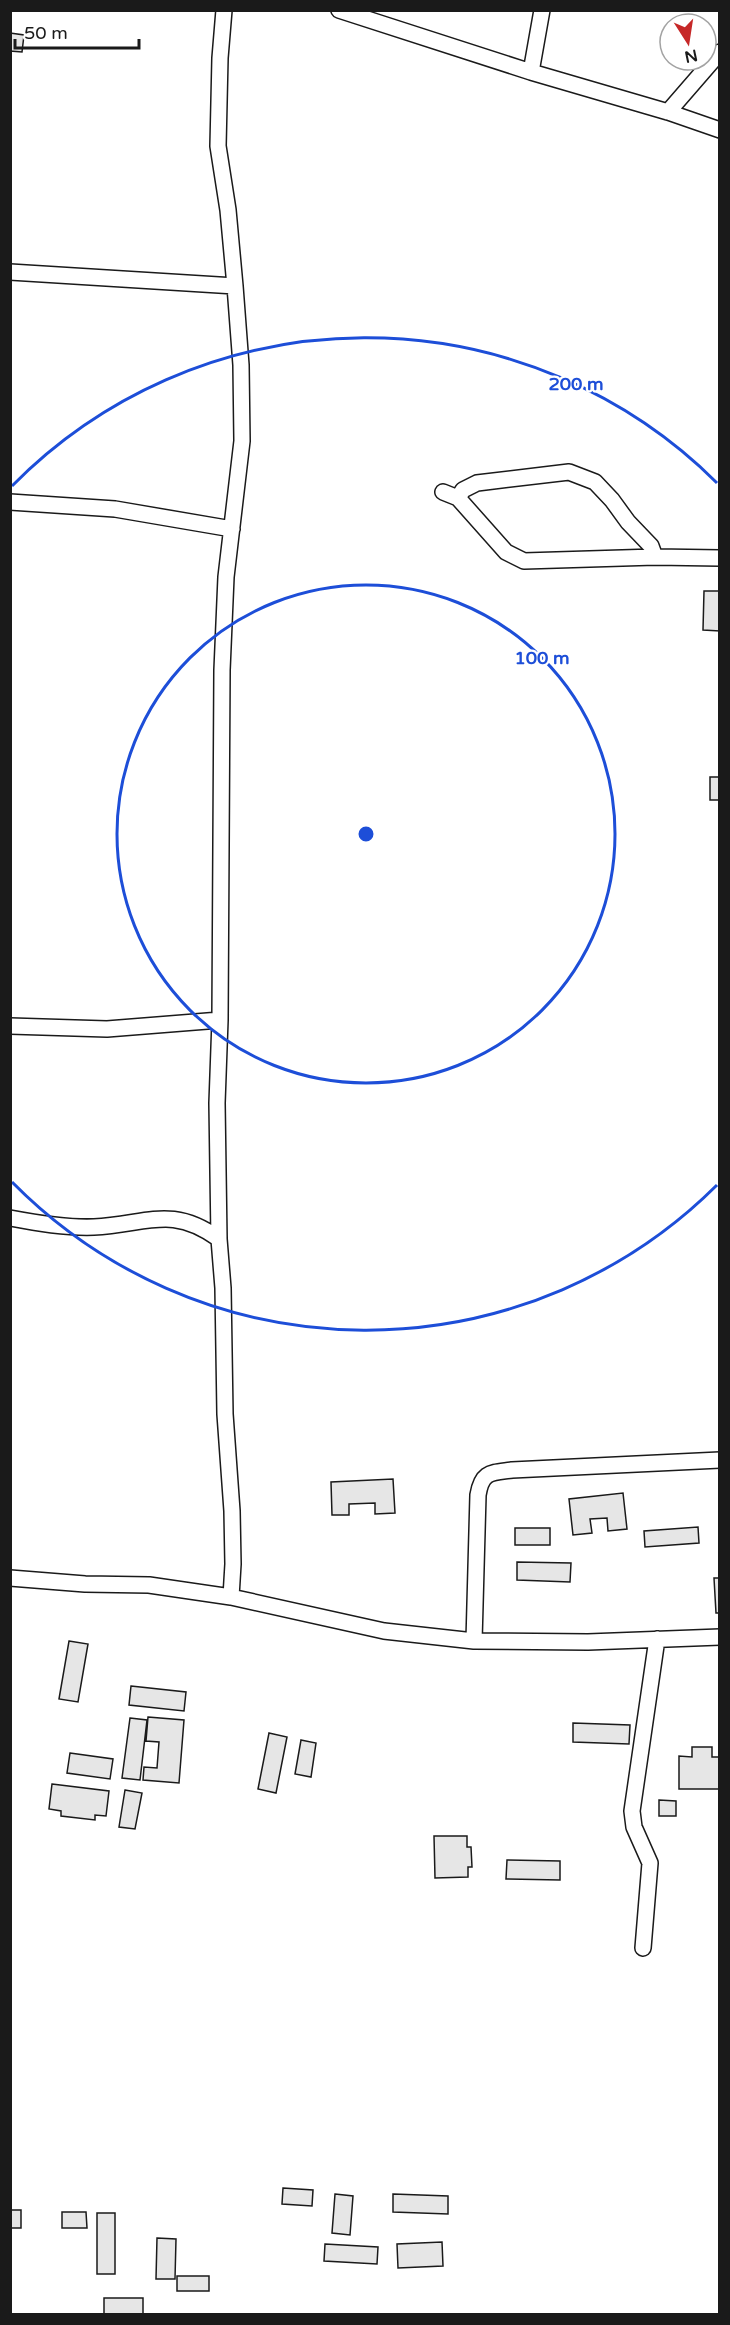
<svg xmlns="http://www.w3.org/2000/svg" width="730" height="2325" viewBox="0 0 730 2325" font-family="'Varela Round',sans-serif">
<style>
.building{fill:#e6e6e6;stroke:#1a1a1a;stroke-width:1.5}
.lines{fill:none;stroke-linecap:round;stroke-linejoin:round}
.street-casing{stroke:#1a1a1a;stroke-width:18}
.street{stroke:#fff;stroke-width:15}
.ring{fill:none;stroke:#1d4ed8;stroke-width:3}
.centre{fill:#1d4ed8;stroke:#fff;stroke-width:3}
.ring-label{font-size:18px;text-anchor:middle;font-weight:bold;fill:#1d4ed8;stroke:#fff;stroke-width:4.5;stroke-linejoin:round;paint-order:stroke}
</style>
<rect width="100%" height="100%" fill="#fff"/>
<path class="building" d="M10,33l14,2 -2,17 -12,-1z
M704,591h16v40l-17,-1z
M710,777h10v23h-10z
M393,1479l2,34 -20,1v-11l-26,1v11h-17l-1,-33z
M623,1493l4,36 -19,2 -1,-13 -17,1 2,14 -19,2 -4,-36z
M698,1527l1,16 -54,4 -1,-16z
M515,1528h35v17h-35z
M517,1562l54,1 -1,19 -53,-2z
M714,1578h6v35h-4z
M69,1641l19,3 -10,58 -19,-3z
M131,1686l55,6 -2,19 -55,-6z
M148,1717l36,3 -5,63 -36,-3 1,-13 13,1 2,-26 -13,-1z
M130,1718l17,2 -7,60 -18,-2z
M573,1723l57,2 -1,19 -56,-2z
M269,1733l18,4 -11,56 -18,-4z
M301,1740l15,3 -5,34 -16,-3z
M692,1747h20v10h8v32h-41v-33l13,1z
M70,1753l43,6 -3,20 -43,-6z
M52,1784l57,7 -3,25 -11,-1v5l-34,-4v-5l-12,-2z
M125,1790l17,3 -7,36 -16,-2z
M659,1800l17,1v15h-17z
M434,1836h33v11h4l1,20h-4v10l-33,1z
M507,1860l53,1v19l-54,-1z
M283,2188l30,2 -1,16 -30,-2z
M335,2194l18,2 -3,39 -18,-2z
M393,2194l55,2v18l-55,-2z
M10,2210h11v18h-11z
M62,2212h24l1,16h-25z
M97,2213h18v61h-18z
M157,2238l19,1 -1,40h-19z
M442,2242l1,24 -45,2 -1,-24z
M325,2244l53,3 -1,17 -53,-3z
M177,2276h32v15h-32z
M104,2298h39v16h-39z"/>
<g class="lines">
<g class="street-casing">
<path id="street" d="M224,10l-4,48 -2,88 10,64 7,76 6,79 1,76 -16,136 -4,93 -2,350 -3,83 2,136 4,49 2,126 7,97 1,53 -2,33 153,34 90,10 114,1 132,-5
M339,10l192,62 137,40 52,18
M531,72l11,-62
M668,112l52,-60
M10,272l225,14
M443,492l15,6 48,54 18,9 131,-4 65,1
M458,498l5,-8 14,-7 92,-11 26,10 17,18 16,22 23,24 4,11
M10,502l105,7 117,20
M10,1026l97,3 113,-9
M10,1218c27,5 56,10 84,9 52,-2 77,-23 125,12
M10,1578l75,6 64,1 82,12
M474,1641l4,-146c4,-24 13,-22 34,-25l208,-10
M643,1948l7,-85 -16,-36 -2,-16 25,-172"/>
</g>
<use href="#street" class="street"/>
</g>
<g class="ring">
<circle cx="366" cy="834" r="249"/>
<path d="M717 1185A497 497 0 0 1 12 1182M12 486A497 497 0 0 1 717 483"/>
</g>
<circle cx="366" cy="834" r="9" class="centre"/>
<g class="ring-label">
<text x="576" y="390">200 m</text>
<text x="542" y="664">100 m</text>
</g>
<rect width="730" height="2325" fill="none" stroke="#1a1a1a" stroke-width="24"/>
<g transform="translate(688 42) rotate(168)"><circle r="28" fill="#ffffff" stroke="#a3a3a3" stroke-width="1.5"/>
<path d="M0-4.5L10 22L0 15L-10 22Z" fill="#c62828"/>
<text y="-9" font-size="16" font-weight="bold" text-anchor="middle" fill="#1a1a1a">N</text>
</g>
<path d="M15 39v9h124v-9" fill="none" stroke="#1a1a1a" stroke-width="3"/>
<text x="24" y="39" font-size="18" fill="#1a1a1a" stroke="#ffffff" stroke-width="4.5" paint-order="stroke">50 m</text>
</svg>
